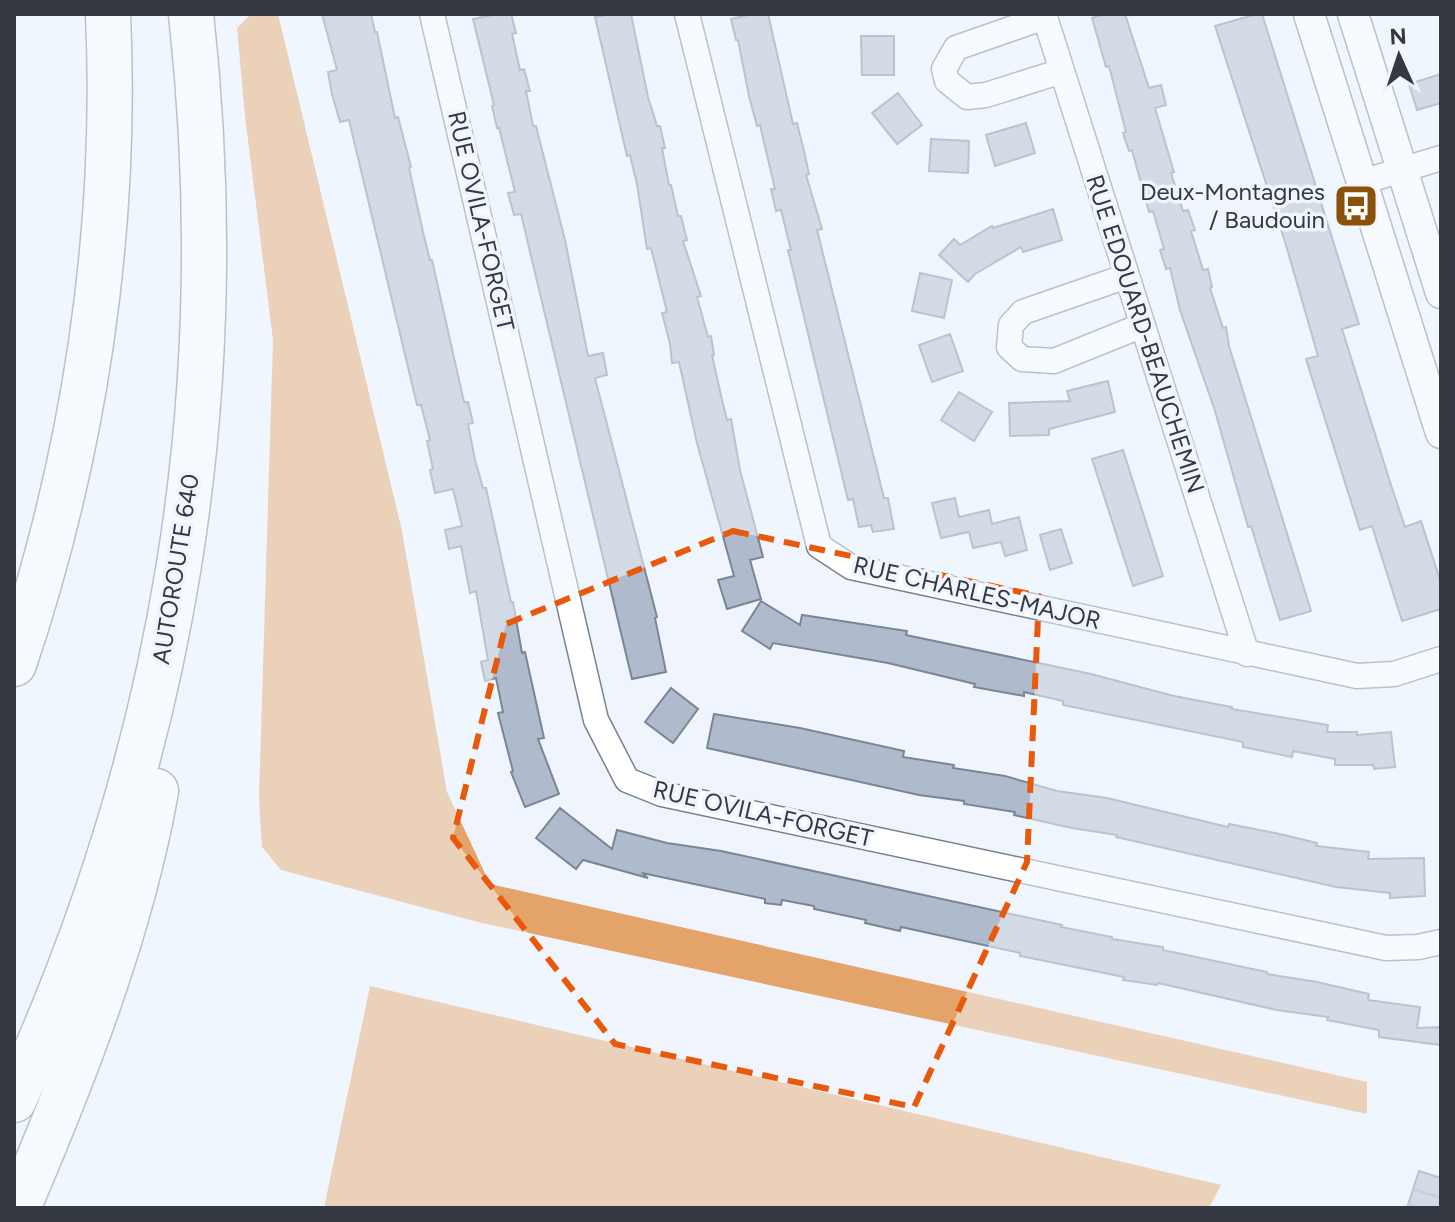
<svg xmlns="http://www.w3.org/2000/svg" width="1455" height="1222" viewBox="0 0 1455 1222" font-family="Figtree,sans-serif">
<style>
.forest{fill:#e4a469}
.building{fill:#afbacc;stroke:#7a8595;stroke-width:2}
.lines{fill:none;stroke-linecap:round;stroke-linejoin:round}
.minor-casing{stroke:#768191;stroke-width:27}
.tertiary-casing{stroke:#768191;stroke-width:33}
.motorway-casing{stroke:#768191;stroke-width:47}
.minor{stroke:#fff;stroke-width:24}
.tertiary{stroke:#fff;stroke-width:30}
.motorway{stroke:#fff;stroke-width:44}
.tram{stroke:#989da5;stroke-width:2}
.marked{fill:none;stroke:#e8590c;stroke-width:6;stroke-dasharray:16 10;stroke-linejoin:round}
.labels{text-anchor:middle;stroke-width:7;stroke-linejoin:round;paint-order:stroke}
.poi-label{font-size:24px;fill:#343941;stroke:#f0f5fd;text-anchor:end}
.street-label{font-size:24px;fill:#343941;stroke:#f0f5fd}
</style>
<rect width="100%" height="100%" fill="#f0f5fd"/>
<path class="forest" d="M251,14h27l124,517 45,261 43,92 877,198v32l-885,-191 -201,-53 -19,-23 -3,-49 14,-458 -28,-224 -8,-88z
M370,986l851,199 -12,23h-885z"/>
<path class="building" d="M322,14h49l4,18h2l18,86 3,-1 13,50 -2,1 14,64 7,28h2l32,142h4l5,21 -5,1 7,36 8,28h3l25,114h2l9,51 3,-1 19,86 -6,1 21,55 -34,13 -14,-35 2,-1 -15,-58 5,-1 -7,-34 -11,3 -4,-19 7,-2 -12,-69 -6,2 -9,-47 -12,3 -4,-19 17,-4 -9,-37 -18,4 -5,-23 3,-1 -6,-28 3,-1 -9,-35h-4l-68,-285 -9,2 -8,-28 -4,-22 9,-2z
M497,14h14l5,19 -4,1 8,36 4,-1 6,22h-4l7,35h3l29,114 23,116 15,-3 4,22 -12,3 62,239 -2,1 11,54 -34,7 -111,-465 -7,1 -6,-22 7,-1 -16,-64h-2l-5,-22 2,-1 -21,-86z
M611,14h20l17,83 9,29h3l5,22h-3l7,37h2l7,31h3l6,24 -4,1 18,55 -4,1 11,40 3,-1 3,19h-2l10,45 5,20 4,-1 9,51 23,87 -13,3 11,39 -34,10 -9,-29 16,-4 -37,-133 -18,-81 -7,1 -2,-19 -8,-31 5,-1 -16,-64 -4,1 -10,-65 -7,-29 -3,1 -32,-139z
M752,14h16l25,110 4,-1 7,28 5,23 -3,1 16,54 -5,1 67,268h4l6,31 -21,3 -2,-7 -12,2 -6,-28 -5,1 -60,-250h3l-10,-40 -5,1 -5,-22h4l-15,-64 -3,1 -8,-30 -11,-56h-2l-5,-21z
M1105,14h20l24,74 12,-3 5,20 -11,3 19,64 -3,1 12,38 5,-1 7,20 -4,1 12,39 5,-1 4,18 -2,1 13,40 3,-1 3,19 82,265 -31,9 -29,-94 -3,1 -33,-116 -35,-101 -10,-42 -4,1 -6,-19 4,-1 -11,-38 -4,1 -17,-62 -3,1 -6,-18 3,-1 -17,-66 -3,1 -14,-49z
M1257,14h5l97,310 -17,5 49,156 14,42 16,-6 20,62v26l-39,12 -30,-95 -12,4 -54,-171 12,-3 -32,-111 -71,-219z
M861,36h33v39h-32z
M1441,74v29l-24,7 -8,-26z
M898,93l24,32 -25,19 -25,-31z
M1026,123l9,30 -40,13 -9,-31z
M931,139l38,2 -1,32 -39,-2z
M1053,209l9,31 -39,12 -2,-5 -46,27 -7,8 -29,-27 15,-16 6,6 32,-19 1,2z
M920,273l32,7 -8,38 -32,-7z
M950,334l13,37 -31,11 -13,-37z
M1108,381l7,31 -66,17v6l-39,1 -1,-33 61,-2 -3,-10z
M959,392l33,20 -18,29 -33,-21z
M1123,450l40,126 -30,10 -41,-127z
M955,498l4,19 30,-7 3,14 27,-7 8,33 -22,6 -4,-14 -28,6 -4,-16 -28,6 -9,-35z
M1061,529l11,34 -22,7 -10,-35z
M761,601l39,24 2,-10 105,16 -1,4 185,39 83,22 58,11v2l96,16 -1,7h30v3l34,-3 4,35 -21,2 -1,-4h-38v-6l-42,-8 -1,6 -49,-10v-5l-180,-37v-4l-39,-9v4l-50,-9 1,-3 -87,-21 -115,-20 -3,6 -28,-18z
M671,688l27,21 -25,34 -28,-21z
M714,714l86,14 104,23 -1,6 51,8 -1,3 52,8 52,15 50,7 121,29 1,-3 51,10 37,9 -1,3 53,6 -1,7 56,-1 1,38 -35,2v-5l-54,-6 -220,-50 1,-2 -45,-7 -58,-13 1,-3 -51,-8v-3l-45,-6 -212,-47z
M560,808l52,41 5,-19 50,13 54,8 341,74 -1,2 51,10v2l51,8v3l104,22v2l50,8 52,12 -1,6 52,7 -3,21 24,-1v18l-62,-8v-7l-52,-10 1,-3 -51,-7 -119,-27 -1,2 -34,-5 1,-3 -104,-21v-3l-119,-26 -1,4 -35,-8 1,-3 -52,-11v-3l-32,-6 -1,5 -16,-2v-4l-123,-26 6,5 -65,-18 -7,9 -40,-31z
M1419,1171l22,7v30h-34z"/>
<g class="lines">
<g class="minor-casing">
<path id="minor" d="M432,14l164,706 31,60 35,14 724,154 32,-1 23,-5
M687,14l132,532 32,21 506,109 37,-2 47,-15
M1044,14l203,640
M1045,17l-89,31 -12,21 3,12 20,16 19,-2 76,-24
M1362,182l79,-24
M1127,276l-104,36 -12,13 -2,22 13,12 32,2 89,-36"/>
</g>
<g class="tertiary-casing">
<path id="tertiary" d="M1309,14l132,419
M1353,14l88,279"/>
</g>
<g class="motorway-casing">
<path id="motorway" d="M14,664c70,-208 104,-431 94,-650
M14,1100c160,-347 219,-706 177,-1086
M18,1208c56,-131 113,-276 138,-417"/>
</g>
<use href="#minor" class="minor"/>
<use href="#tertiary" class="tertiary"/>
<use href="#motorway" class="motorway"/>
<path class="tram" d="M1413,1189l28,9
M1408,1204l12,4"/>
</g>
<path d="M0 0H1455V1222H0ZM733,531l306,65 -12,266 -113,245 -299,-63 -162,-206 53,-214z" fill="#f0f5fd" fill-opacity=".55" fill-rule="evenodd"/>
<path class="marked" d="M733,531l306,65 -12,266 -113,245 -299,-63 -162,-206 53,-214z"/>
<defs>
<g id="bus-square" transform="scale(2.3)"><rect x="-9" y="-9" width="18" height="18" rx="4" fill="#8b510b" stroke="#f0f5fd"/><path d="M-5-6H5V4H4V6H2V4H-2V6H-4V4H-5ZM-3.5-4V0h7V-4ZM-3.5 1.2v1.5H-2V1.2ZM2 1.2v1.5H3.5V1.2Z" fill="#fff"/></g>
</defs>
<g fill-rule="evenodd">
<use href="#bus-square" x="1356" y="206"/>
</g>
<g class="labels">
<g class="poi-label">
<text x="1325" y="200">Deux-Montagnes<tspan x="1325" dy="28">/ Baudouin</tspan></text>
</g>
<g class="street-label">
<text transform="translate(481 221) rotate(77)" y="8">RUE OVILA-FORGET</text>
<text transform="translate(1145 334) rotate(72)" y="8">RUE EDOUARD-BEAUCHEMIN</text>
<text transform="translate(176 569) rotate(-81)" y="8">AUTOROUTE 640</text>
<text transform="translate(977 593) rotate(13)" y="8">RUE CHARLES-MAJOR</text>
<text transform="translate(763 814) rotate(13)" y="8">RUE OVILA-FORGET</text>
</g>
</g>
<rect width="1455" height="1222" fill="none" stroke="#343941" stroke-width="32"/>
<g transform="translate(1399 56) rotate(357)" stroke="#f0f5fd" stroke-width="6" paint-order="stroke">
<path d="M0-6L14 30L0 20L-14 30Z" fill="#343941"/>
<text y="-12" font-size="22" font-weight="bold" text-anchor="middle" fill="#343941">N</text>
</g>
</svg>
